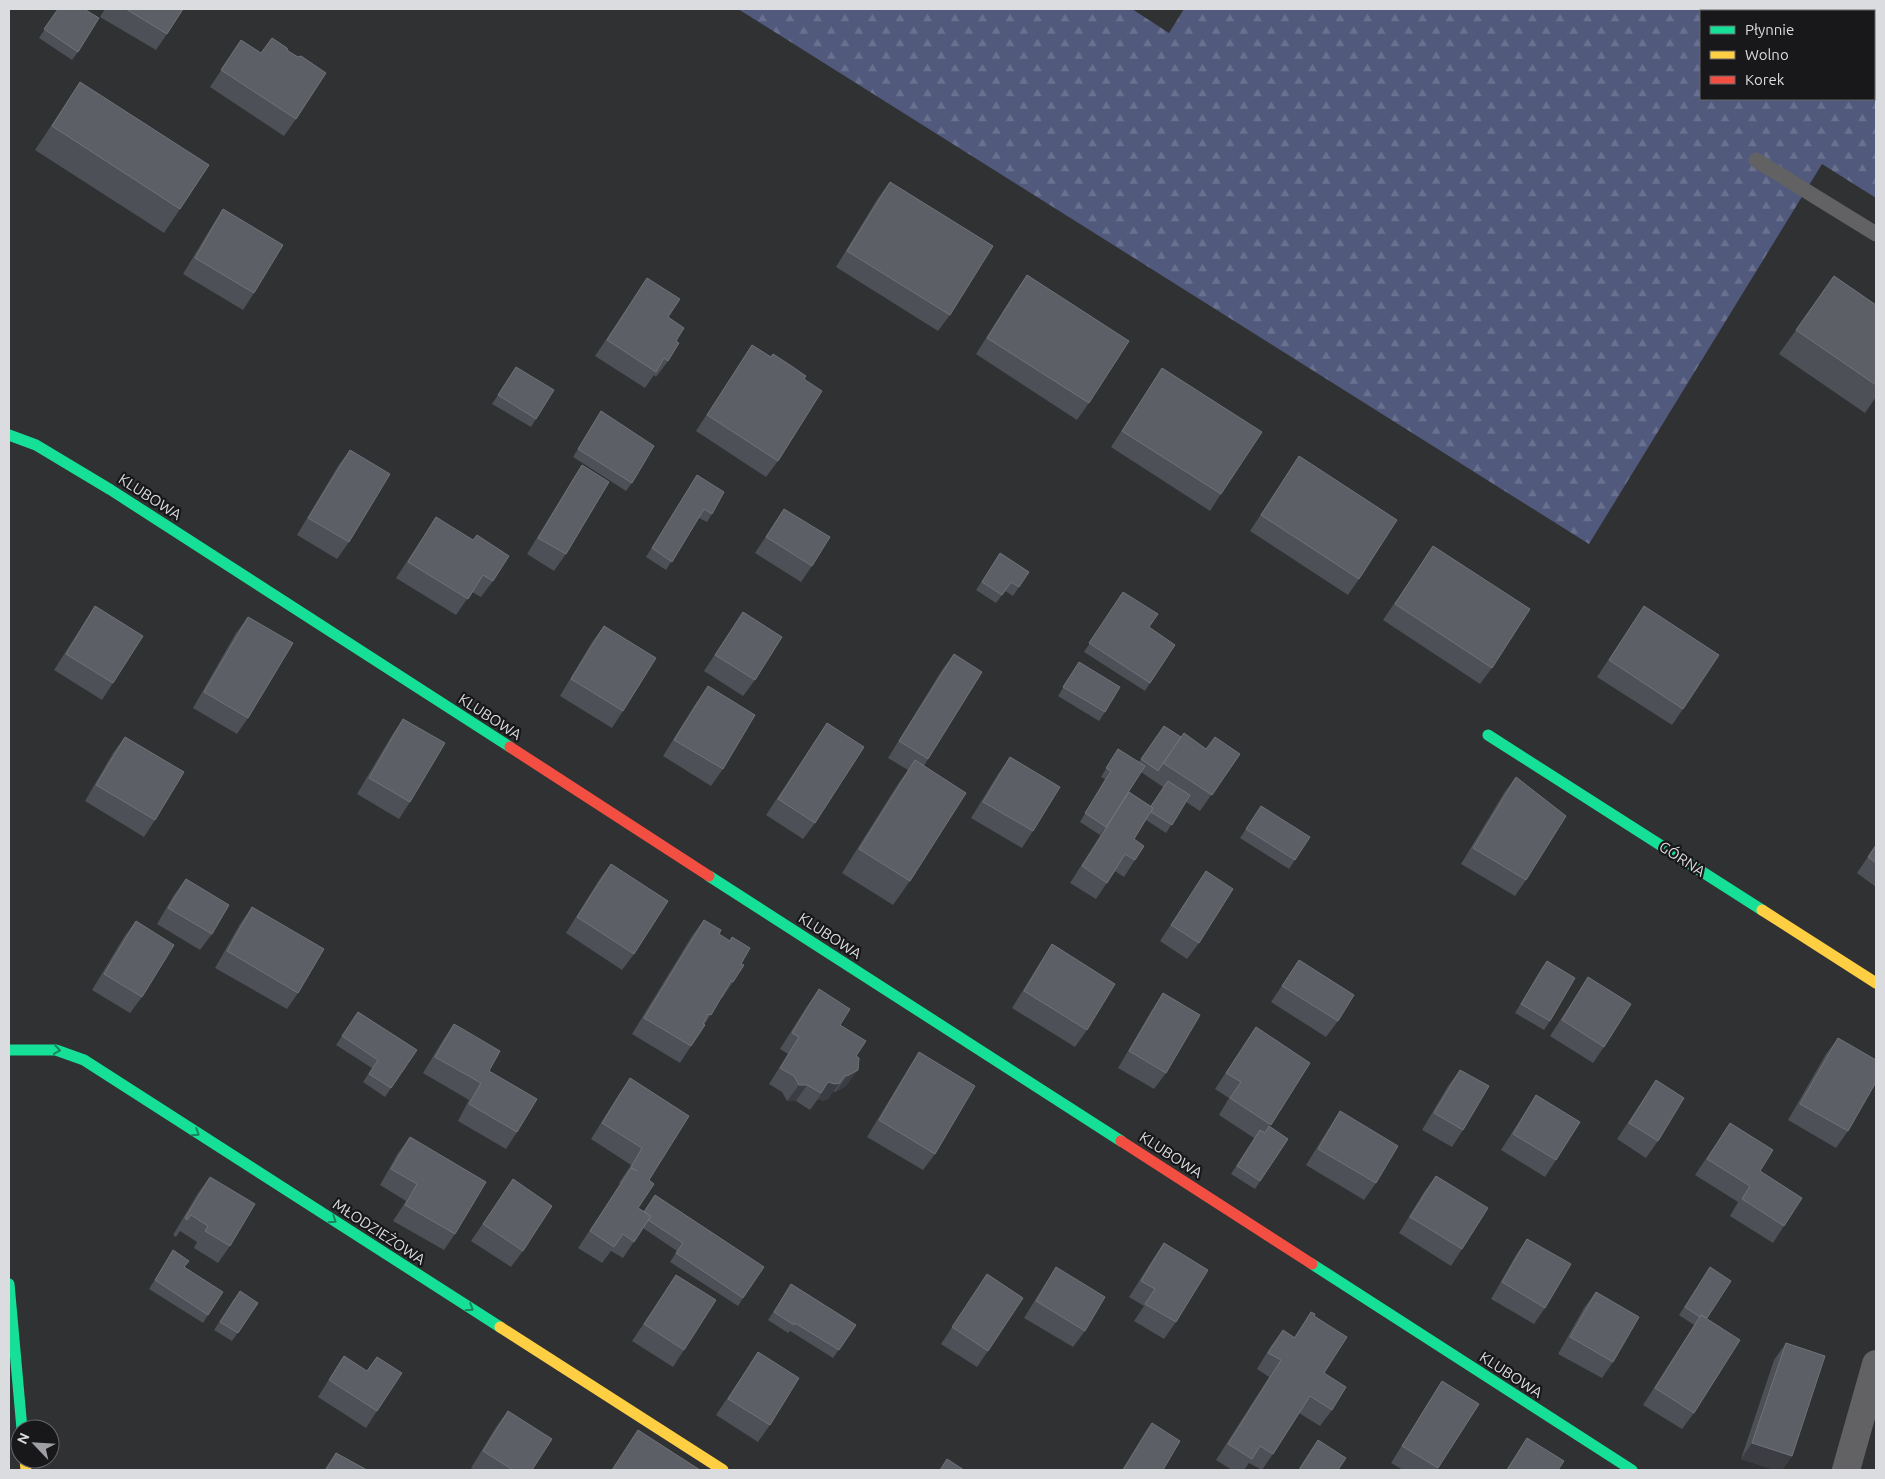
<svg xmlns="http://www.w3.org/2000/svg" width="1885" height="1479" viewBox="0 0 1885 1479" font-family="Ubuntu,sans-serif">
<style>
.forest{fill:url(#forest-firs);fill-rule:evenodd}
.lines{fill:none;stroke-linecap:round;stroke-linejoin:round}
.lane{stroke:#626264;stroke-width:15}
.street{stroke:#626264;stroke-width:28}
.fast{stroke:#16e098;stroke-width:11}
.slow{stroke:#ffcf43;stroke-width:11}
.jam{stroke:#f24e42;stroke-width:11}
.wall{fill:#4e5057;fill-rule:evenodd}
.shaded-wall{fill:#3b3d43}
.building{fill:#5d5f66;stroke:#717279}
.oneway{stroke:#17865f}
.labels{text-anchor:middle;stroke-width:4.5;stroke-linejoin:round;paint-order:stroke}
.street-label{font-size:15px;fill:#dbdcdf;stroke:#18181a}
</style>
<defs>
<pattern id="forest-firs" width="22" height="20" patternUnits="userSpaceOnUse" patternTransform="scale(1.25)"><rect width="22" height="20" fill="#515a7d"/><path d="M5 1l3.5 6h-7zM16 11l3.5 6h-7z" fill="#69718f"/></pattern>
</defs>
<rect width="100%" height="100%" fill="#303133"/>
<path class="forest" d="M738,9h394l37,24 15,-24h692v189l-54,-34 -233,380zM1701,11h173v88h-173z"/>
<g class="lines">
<path class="lane" d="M1756,160l120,74"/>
<path class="street" d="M1846,1470l30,-106"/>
<path class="fast" d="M9,435l27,10 75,45 399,257
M1488,735l274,175
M709,876l412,265
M9,1050h47l28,10 416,267
M1312,1264l320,206
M9,1284l13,145"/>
<path class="slow" d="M1762,910l114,73
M500,1327l223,143
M25,1459l1,11"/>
<path class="jam" d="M510,747l199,129
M1121,1141l191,123"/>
</g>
<path class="wall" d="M58,9l20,43 -6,8 -33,-22z
M105,9h78l-16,25 -11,16 -56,-33z
M241,40l55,79 -12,17 -74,-49z
M80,82l100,127 -16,24 -129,-83z
M890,182l60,133 -12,16 -102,-64 42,-69z
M223,209l31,84 -11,17 -60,-36 29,-48z
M1027,275l62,128 -12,17 -101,-66 39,-62z
M1834,276l42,29v92l-11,16 -86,-59z
M647,278l21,39v44l-12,16 -2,-2 -9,13 -50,-32z
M752,345l52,34 -26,82 -12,16 -70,-46z
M516,367l20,52 -5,8 -39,-23z
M1162,368l59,126 -11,17 -99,-64z
M601,411l31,72 -6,8 -53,-34z
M350,450l-1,92 -12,17 -40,-24 41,-69z
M1299,456l60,123 -11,16 -98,-64z
M582,465l-16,89 -12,17 -27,-17 44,-72z
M697,475l15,39 -5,8 -8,-4 -33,52 -20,-13z
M784,509l28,57 -11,16 -46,-29z
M436,517l57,64 -12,16 -9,-5 -16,23 -60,-37z
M1433,546l59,122 -12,16 -97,-64z
M1000,553l29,19 -16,24 -8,-5 -9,12 -20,-13z
M1123,592l26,35 1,56 -5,8 -61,-39z
M95,606l18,77 -11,17 -48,-30 30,-47z
M1644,606l39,103 -11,16 -75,-48z
M743,612l12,68 -12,16 -39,-25z
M248,617v101l-11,16 -44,-26 43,-75z
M604,626l19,85 -11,17 -52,-32 32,-54z
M954,654l-26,105 -4,7 -14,115 -17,24 -51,-32 56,-89 10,-14 -20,-12 54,-88z
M1079,662l26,50 -6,9 -41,-25z
M708,686l15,83 -12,17 -48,-30 33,-53z
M403,719l7,83 -11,17 -42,-25 35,-59z
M827,723l-12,100 -12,16 -37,-24z
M1164,726l17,11 3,-4 22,16 34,5 -40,57 -14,-9 -20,31 -20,-13 -12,19 1,21 -11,17 -9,-6 -19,28 -26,-16 35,-55 -5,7 -20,-13 25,-43 -4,-2 17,-28 21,13zM1141,772l22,15 -12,19 -22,-14 -10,15z
M125,737l30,83 -11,17 -59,-36 28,-48z
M1010,757l23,74 -11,17 -51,-30 27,-44z
M1516,777l10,103 -11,16 -54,-32 43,-71z
M1261,806l34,54 -6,9 -49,-31z
M1876,845v42l-19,-14z
M611,864l23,90 -12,16 -56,-37 33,-53z
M1206,871l-7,72 -12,16 -27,-18z
M186,879l26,55 -12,16 -43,-26 17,-29z
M252,907l46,86 -11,16 -72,-41 25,-44z
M704,920l15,14 22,30 -8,18 -11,16h-1l-30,48 -11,17 -48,-29 60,-98z
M136,921l6,76 -12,16 -38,-23 32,-53z
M1052,944l35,86 -12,17 -63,-39 29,-47z
M1299,960l39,61 -12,16 -55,-35z
M1547,961l3,60 -6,9 -29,-17 26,-44z
M1588,977l16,70 -11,16 -43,-27 27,-42z
M819,989l21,36 16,31 -10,30 -11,6 -2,-1 -5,8 -5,2 -5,-2 -8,11 -14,-9h-9l-5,-9 -13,-8 19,-30 -8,-5 27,-43z
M1163,993l3,80 -12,16 -36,-21 34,-58z
M358,1012l59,38 -32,47 -22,-15 9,-14 -36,-23z
M454,1024l35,47 28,61 -11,17 -48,-28 11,-21 -46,-27 20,-33z
M1256,1027l54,36 -41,63 19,13 -33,50 -24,-15 23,-36 -35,-23 10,-17 -14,-9z
M1838,1038l10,93 -12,17 -48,-28 38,-66z
M919,1052l16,102 -12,16 -56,-33 41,-68z
M1460,1070l3,60 -11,17 -30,-17 26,-44z
M630,1078l19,102 -11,28 6,3 11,-16 88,103 -5,8 -68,-44 7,-11 -34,-23 -20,30 -12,-7 -9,12 -24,-15 42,-64 -1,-1 12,-18 -40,-26 28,-45z
M1656,1080l2,61 -12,17 -29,-19z
M1536,1095l20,65 -11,17 -44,-27 24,-38z
M1340,1111l36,72 -12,17 -58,-35 23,-37z
M1730,1123l30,48 24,55 -11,17 -43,-27 8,-14 -43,-27z
M410,1137l45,97 -11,16 -51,-29 13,-20 -26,-16 18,-32z
M1436,1176l26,73 -11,17 -52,-33 25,-41z
M210,1177l20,69 -12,17 -24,-15 3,-6 -17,-11 -4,6 -3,-2 25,-42z
M513,1179l10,72 -12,16 -40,-26z
M1527,1239l18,69 -11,16 -43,-25 25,-44z
M1164,1243l12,79 -12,17 -30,-18 10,-15 -15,-9 24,-38z
M173,1250l11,17 24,48 -5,8 -54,-34z
M1056,1267l29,64 -12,16 -49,-29 21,-34z
M1710,1267l-3,51 -13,95 -12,16 -39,-24 51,-80 -15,-10z
M987,1274l1,77 -11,16 -36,-23z
M676,1275l8,75 -11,17 -41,-26z
M791,1284l65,41 -23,33 -43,-27 -2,2 -20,-13z
M1596,1292l17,70 -11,16 -44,-24 26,-46z
M234,1299l24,4 -26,38 -18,-11z
M1311,1312l3,4 18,94 -12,16 -21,-13 -26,41 -11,16 -13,-7 -5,7h-12l-16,-10 53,-83 -12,-8 14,-23 12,-16 11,7z
M1786,1343l6,113 -10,14h-7l-34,-11 33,-99z
M758,1352l12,73 -12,17 -42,-27z
M344,1356l23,15 10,-14v54l-11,17 -48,-31 15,-24z
M1442,1381l37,23 -42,66h-34l-12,-7 40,-65z
M508,1411l24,59h-57l-4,-2 25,-41z
M1152,1423l11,47h-41l24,-39z
M1527,1438l31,32h-52z
M1318,1440l20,30h-40l9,-14z
M336,1453l31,17h-43z"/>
<path class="shaded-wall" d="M858,1070l-12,16 -11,6 12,-16z
M828,1082l12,1 -12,16 -5,2 -5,-2z
M799,1085h8l-11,16h-9z
M1752,1443l40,13 -10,14h-7l-34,-11z"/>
<path class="building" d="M58,9h26l15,9 -21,34 -34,-23z
M126,9h57l-16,25z
M272,38l15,10 1,3 10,6 3,-1 25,17 -30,46 -75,-49 20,-30 20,13z
M80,82l129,83 -29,44 -128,-83z
M890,182l103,64 -43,69 -103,-64z
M223,209l60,36 -29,48 -59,-35z
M1027,275l102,66 -40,62 -102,-65z
M1834,276l42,29v80l-80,-55z
M647,278l33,21 -12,18 16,11 -8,13 3,2 -11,18 -4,-3 -8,14 -49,-32z
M752,345l19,12 2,-3 17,11 16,11 -2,3 18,12 -44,70 -71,-46z
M516,367l38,23 -18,29 -38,-24z
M1162,368l100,64 -41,62 -99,-63z
M601,411l53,35 -22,37 -54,-34z
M350,450l40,24 -41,68 -41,-24z
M1299,456l98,64 -38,59 -98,-64z
M582,465l27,17 -43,72 -28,-16z
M697,475l27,17 -12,22 -8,-5 -32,53 -20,-14z
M784,509l46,28 -18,29 -46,-29z
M436,517l37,23 4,-5 32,21 -16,25 -10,-6 -15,24 -60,-37z
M1433,546l97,63 -38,59 -97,-64z
M1000,553l29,19 -10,15 -8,-5 -9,13 -20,-13z
M1123,592l35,22 -9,13 26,18 -25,38 -61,-40z
M95,606l48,30 -30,47 -47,-29z
M1644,606l75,49 -36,54 -74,-49z
M743,612l39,25 -27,43 -40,-25z
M248,617l45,26 -45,75 -44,-26z
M604,626l52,32 -33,53 -52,-32z
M954,654l28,18 -54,87 -29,-18z
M1079,662l41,25 -15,25 -42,-25z
M708,686l47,29 -32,54 -49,-29z
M403,719l42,24 -35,59 -41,-24z
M827,723l37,24 -49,76 -37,-24z
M1164,726l17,11 -23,34 -17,-12z
M1184,733l22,16 9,-12 25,17 -28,41 -49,-32z
M125,737l59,35 -29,48 -59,-35z
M1118,749l27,17 -39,61 -21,-14 26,-42 -5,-3z
M1010,757l50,30 -27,44 -50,-29z
M915,760l51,33 -56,88 -51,-32z
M1516,777l50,39 -40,64 -53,-32z
M1168,781l22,14 -18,30 -21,-13 2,-4 -2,-2z
M1129,792l24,16 -19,31 10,7 -9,14 -10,-6 -18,29 -25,-17z
M1261,806l49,31 -15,23 -49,-31z
M1876,845v18l-8,-6z
M611,864l57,37 -34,53 -57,-37z
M1206,871l27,18 -34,54 -28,-18z
M186,879l43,26 -17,29 -44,-26z
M252,907l72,42 -26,44 -71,-42z
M704,920l17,10 -2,4 11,7 2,-4 18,11 -9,16 3,1 -11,17 -2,-1 -20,34 -3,-1 -5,10 2,1 -14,21 -47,-28z
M136,921l38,24 -32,52 -38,-23z
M1052,944l63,40 -28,46 -63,-39z
M1299,960l55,35 -16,26 -56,-35z
M1547,961l28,17 -25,43 -29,-17z
M1588,977l43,27 -27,43 -42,-27z
M819,989l31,20 -10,16 26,16 -10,15 3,2 -1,12 -11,6 -2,-1 -5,8 -5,1 -7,-2 -7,11 -14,-8h-8l-5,-9 -14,-8 19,-31 -7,-4z
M1163,993l37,22 -34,58 -37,-22z
M358,1012l59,38 -26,38 -22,-14 9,-14 -36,-24z
M454,1024l46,27 -11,20 48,28 -20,33 -48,-28 12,-21 -46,-26z
M1256,1027l54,36 -39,62 -41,-27 11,-16 -15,-9z
M1838,1038l38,22v22l-28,49 -48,-27z
M919,1052l56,34 -40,68 -56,-34z
M1460,1070l29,16 -26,44 -29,-17z
M630,1078l59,38 -40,64 5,4 -16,24 13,8 -17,26 -11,-8 -9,13 -24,-16 41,-63 6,3 -6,-4 11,-19 -40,-25z
M1656,1080l28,18 -26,43 -29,-18z
M1536,1095l44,27 -24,38 -43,-26z
M1340,1111l58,35 -22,37 -58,-34z
M1730,1123l43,27 -13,21 42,27 -18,28 -42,-27 8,-13 -43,-27z
M1269,1126l19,13 -28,42 -23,-15 23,-36 5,3z
M410,1137l76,45 -31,52 -50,-29 12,-21 -26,-15z
M1436,1176l52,32 -26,41 -52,-32z
M210,1177l45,27 -25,42 -25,-15 3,-5 -17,-11 -4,5 -2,-2z
M513,1179l39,27 -29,45 -40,-27z
M655,1195l109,72 -21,31 -67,-45 7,-10 -35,-23 3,-4 -7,-4z
M1527,1239l44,25 -26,44 -43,-26z
M1164,1243l44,27 -32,52 -31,-18 10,-15 -14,-8z
M173,1250l16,11 -5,6 39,25 -15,23 -53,-35z
M1056,1267l49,30 -20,34 -49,-30z
M1710,1267l21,14 -24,37 -6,-3 -1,2 -15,-10z
M987,1274l36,24 -35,53 -36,-24z
M676,1275l40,25 -32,50 -40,-26z
M791,1284l65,41 -17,25 -44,-27 -1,2 -20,-13z
M240,1291l18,12 -20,30 -18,-11z
M1596,1292l43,25 -26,45 -43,-25z
M1311,1312l4,2 -1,2 33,21 -23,36 22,14 -14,23 -22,-14 -37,58 -13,-8 -8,13 -24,-15 53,-84 -13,-7 15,-23 12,8z
M1701,1315l39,25 -46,73 -39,-25z
M1786,1343l39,13 -33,100 -40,-13z
M758,1352l41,26 -29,47 -42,-26z
M344,1356l23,15 10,-14 25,16 -25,38 -48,-31z
M1442,1381l37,23 -41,64 -36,-22z
M508,1411l44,28 -20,31h-19l-30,-19z
M1152,1423l28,18 -17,29h-40z
M638,1430l62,40h-88z
M1527,1438l37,23 -6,9h-51z
M1318,1440l28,18 -8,12h-39z
M336,1453l31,17h-41z
M947,1459l17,11h-24z"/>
<defs><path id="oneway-chevron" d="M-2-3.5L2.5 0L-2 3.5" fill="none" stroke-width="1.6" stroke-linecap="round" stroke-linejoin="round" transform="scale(1.25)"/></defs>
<g class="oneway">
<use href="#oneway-chevron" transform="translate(57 1050) rotate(8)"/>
<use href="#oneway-chevron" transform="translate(196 1133) rotate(33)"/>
<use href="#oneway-chevron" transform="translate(333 1220) rotate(33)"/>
<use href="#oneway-chevron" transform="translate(470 1308) rotate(33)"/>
</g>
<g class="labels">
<g class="street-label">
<text transform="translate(150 497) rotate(33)" y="5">KLUBOWA</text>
<text transform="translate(490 717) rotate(33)" y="5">KLUBOWA</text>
<text transform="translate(1682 859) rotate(33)" y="5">GÓRNA</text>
<text transform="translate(830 936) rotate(33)" y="5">KLUBOWA</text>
<text transform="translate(1171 1155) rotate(33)" y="5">KLUBOWA</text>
<text transform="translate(379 1232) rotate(33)" y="5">MŁODZIEŻOWA</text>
<text transform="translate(1511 1375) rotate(33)" y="5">KLUBOWA</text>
</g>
</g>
<rect width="1885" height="1479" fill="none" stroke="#dbdcdf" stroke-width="20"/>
<rect x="1700" y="10" width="175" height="90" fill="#18181a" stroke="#666669"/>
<rect x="1710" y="26" width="25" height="8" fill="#16e098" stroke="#666669"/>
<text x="1745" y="35" font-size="15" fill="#dbdcdf">Płynnie</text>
<rect x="1710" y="51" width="25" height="8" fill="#ffcf43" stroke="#666669"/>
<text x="1745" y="60" font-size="15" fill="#dbdcdf">Wolno</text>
<rect x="1710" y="76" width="25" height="8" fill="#f24e42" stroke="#666669"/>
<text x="1745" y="85" font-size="15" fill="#dbdcdf">Korek</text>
<g transform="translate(35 1444) rotate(295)"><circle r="24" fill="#18181a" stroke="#666669"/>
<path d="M0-4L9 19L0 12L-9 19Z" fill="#9fa0a3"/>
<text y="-8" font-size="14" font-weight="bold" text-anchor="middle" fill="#dbdcdf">N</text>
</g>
</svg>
